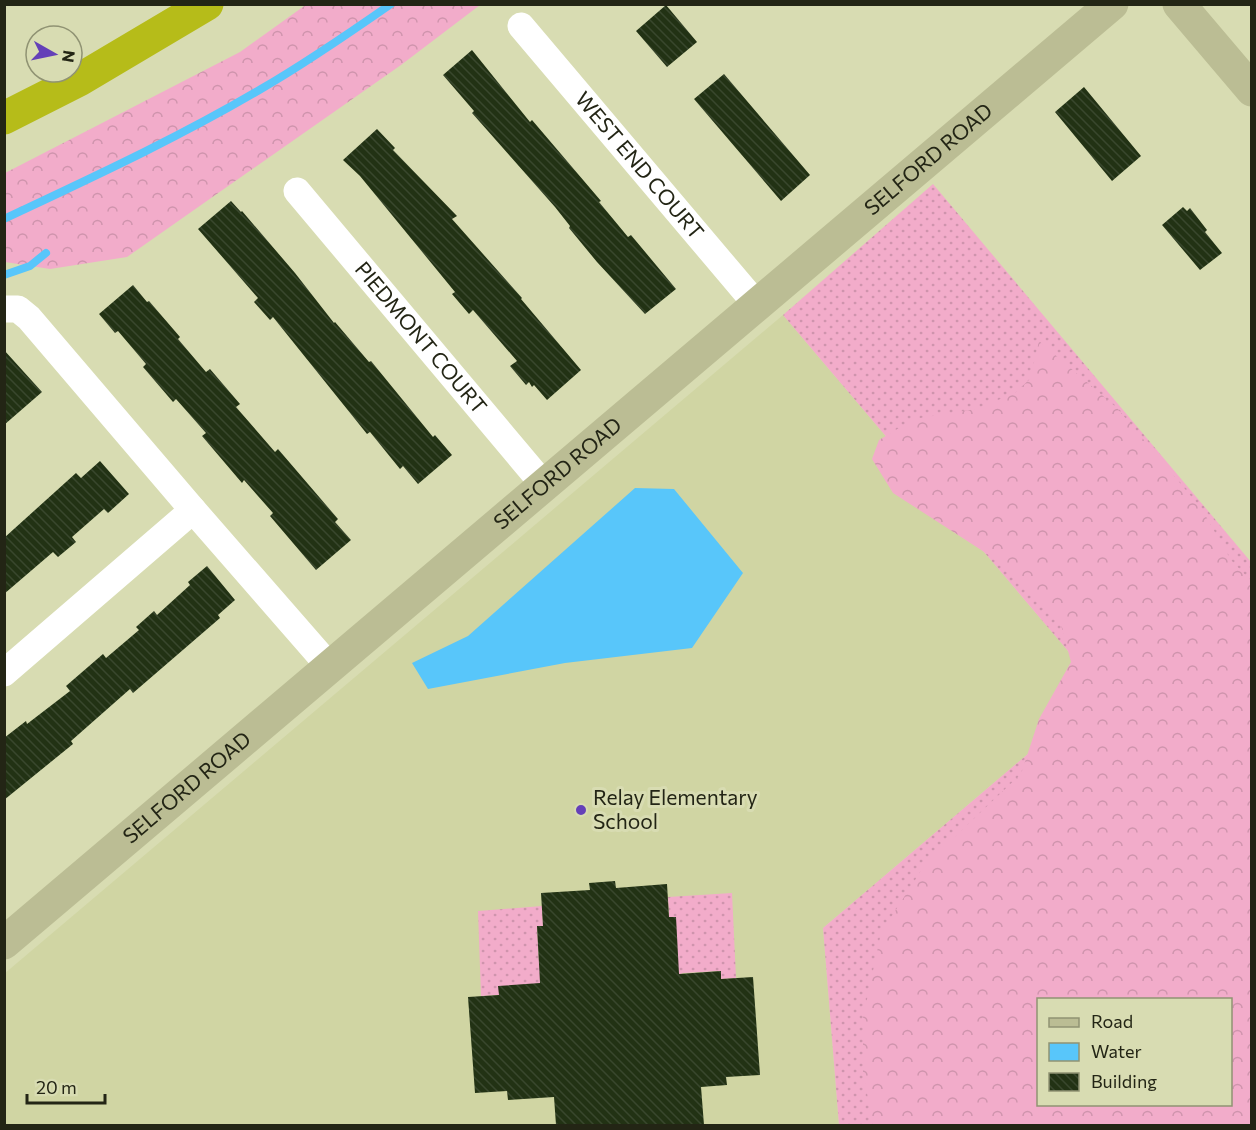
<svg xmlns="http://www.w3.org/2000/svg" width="1256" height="1130" viewBox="0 0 1256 1130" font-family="Commissioner,sans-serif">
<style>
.built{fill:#d0d5a3}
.grass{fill:url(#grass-dots);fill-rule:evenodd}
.forest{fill:url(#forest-crowns);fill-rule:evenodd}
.water{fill:#58c6fa}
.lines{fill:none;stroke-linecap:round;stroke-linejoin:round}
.stream{stroke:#58c6fa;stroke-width:8}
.building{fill:url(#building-back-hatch)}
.street{stroke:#fff;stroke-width:27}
.secondary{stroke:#bbbd94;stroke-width:33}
.highway{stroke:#b6bc19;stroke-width:33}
.poi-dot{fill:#6440b8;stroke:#d8dcb2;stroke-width:2}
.labels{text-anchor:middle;stroke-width:6;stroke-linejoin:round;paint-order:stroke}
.street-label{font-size:21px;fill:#232515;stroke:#d8dcb2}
.poi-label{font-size:21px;fill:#232515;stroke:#d8dcb2;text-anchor:start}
</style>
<defs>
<pattern id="grass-dots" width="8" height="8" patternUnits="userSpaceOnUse" patternTransform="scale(1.5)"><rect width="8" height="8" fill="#f2acca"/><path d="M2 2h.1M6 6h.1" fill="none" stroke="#cf94ad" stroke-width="1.8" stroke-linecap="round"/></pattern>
<pattern id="forest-crowns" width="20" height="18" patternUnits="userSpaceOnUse" patternTransform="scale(1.5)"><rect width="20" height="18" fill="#f2acca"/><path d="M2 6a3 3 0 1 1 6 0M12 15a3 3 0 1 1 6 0" fill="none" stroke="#cf94ad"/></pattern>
<pattern id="building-back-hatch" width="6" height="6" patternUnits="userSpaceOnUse" patternTransform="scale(1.5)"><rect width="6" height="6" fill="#223214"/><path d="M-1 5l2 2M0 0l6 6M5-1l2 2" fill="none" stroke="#39472d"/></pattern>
</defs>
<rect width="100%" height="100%" fill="#d8dcb2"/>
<path class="built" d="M783,315l319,376 -279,237 16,197h-834l-1,-151z"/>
<path class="grass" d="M933,184l318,378v563h-412l-16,-197 279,-237 -319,-376zM1038,1000h192v104h-192z
M732,893l4,85 -15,1 -1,-8 -37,2 -23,11 16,-67h-7l-1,-20z
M542,906l1,20h-6l2,37 22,28 -80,5 -3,-85z"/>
<path class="forest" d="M307,4l173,1 -79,60 -274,192 -77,12 -45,-7v-89l235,-121z
M1039,341l78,67 84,100 30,52 20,21v544h-378l-10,-53v-54l18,-85 43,-67 97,-92 18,-55 32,-57 -10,-37 -52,-57 -116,-75 -21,-34 7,-19 35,-21 62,-10 39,-16 15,-14zM1038,1000h192v104h-192z"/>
<path class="water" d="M635,488l39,1 69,84 -51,75 -127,15 -137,26 -16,-26 56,-27z"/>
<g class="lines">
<path class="stream" d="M4,219c87,-41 174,-81 257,-130 45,-26 87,-55 130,-85
M4,275l26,-9 16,-13"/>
</g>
<path class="building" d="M666,5l31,37 -30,25 -31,-36z
M472,50l58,72 2,-2 69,81 -2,1 29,35 3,-2 45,54 -31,25 -48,-52 -28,-34 1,-2 -15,-19 -83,-94 2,-2 -31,-36z
M724,74l86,101 -29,26 -87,-102z
M1084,87l57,69 -29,25 -57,-69z
M377,129l18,19 -2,2 64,66 -5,3 70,79 -1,1 60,71 -34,30 -13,-15 -2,2 -3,-5 -3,3 -16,-19 7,-5 -44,-51 -4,4 -17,-20 3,-2 -95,-116 -17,-16z
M231,201l10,11 1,-1 53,62 39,50 1,-1 34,40 2,-1 62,76 2,-2 17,20 -34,29 -15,-18 -3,3 -30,-37 -3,2 -94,-117 -3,3 -16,-18 4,-4 -60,-69z
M1183,207l4,4 3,-3 17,22 -2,2 17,21 -22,17 -38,-45z
M133,285l14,17 2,-1 31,36 -2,2 28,33 4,-3 30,35 -4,3 39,45 3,-3 60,70 -3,3 16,18 -35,30 -46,-54 3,-3 -29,-33 -2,3 -40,-47 4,-3 -30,-34 -3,3 -30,-35 3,-3 -28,-33 -3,2 -16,-19z
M4,350l38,42 -38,33z
M100,461l29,33 -21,19 -4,-4 -32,28 4,5 -18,15 -5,-5 -49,42v-56l72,-65 5,5z
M207,566l28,34 -17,15 2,3 -87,75 -3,-4 -59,52 2,3 -69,56v-62l22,-17 1,3 43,-33 -4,-5 37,-32 3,4 33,-28 -3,-3 18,-16 3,4 33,-30 -2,-3z
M615,881l1,7 51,-4 2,33h7l3,57 42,-3v8l32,-2 7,98 -34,2 1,8 -26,2 3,38h-148l-2,-28 -46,3 -1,-9 -32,2 -7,-96 31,-2 -1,-9 42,-3 -3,-57h6l-2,-33 49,-3 -1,-7z"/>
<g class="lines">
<g class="street">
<path id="s1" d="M521,26l236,279"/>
<path id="s2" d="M297,191l247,294"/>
<path d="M4,309h14l11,9 164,192 137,157"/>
<path d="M4,673l189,-163"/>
</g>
<g class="secondary">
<path d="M1179,4l73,86"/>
<path id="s3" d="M4,943l1108,-939"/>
</g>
<path class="highway" d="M4,118l75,-38 128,-76"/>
</g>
<circle class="poi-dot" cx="581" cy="810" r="6"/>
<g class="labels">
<g class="street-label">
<text dy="7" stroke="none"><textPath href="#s3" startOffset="1212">SELFORD ROAD</textPath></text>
<text dy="7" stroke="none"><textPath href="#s1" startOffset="183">WEST END COURT</textPath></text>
<text dy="7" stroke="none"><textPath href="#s2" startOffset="192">PIEDMONT COURT</textPath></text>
<text dy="7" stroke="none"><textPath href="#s3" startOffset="726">SELFORD ROAD</textPath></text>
<text dy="7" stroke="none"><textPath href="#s3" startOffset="240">SELFORD ROAD</textPath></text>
</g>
<g class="poi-label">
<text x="593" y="805">Relay Elementary<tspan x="593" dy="24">School</tspan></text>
</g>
</g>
<rect width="1256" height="1130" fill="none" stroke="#232515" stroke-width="12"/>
<rect x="1037" y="998" width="195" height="108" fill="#d8dcb2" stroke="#909373" stroke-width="1.5"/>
<rect x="1049" y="1018" width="30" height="9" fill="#bbbd94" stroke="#909373" stroke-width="1.5"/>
<text x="1091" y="1028" font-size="18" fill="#232515">Road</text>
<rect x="1049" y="1043" width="30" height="18" fill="#58c6fa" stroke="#909373" stroke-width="1.5"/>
<text x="1091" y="1058" font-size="18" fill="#232515">Water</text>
<rect x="1049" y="1073" width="30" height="18" fill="url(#building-back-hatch)" stroke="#909373" stroke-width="1.5"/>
<text x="1091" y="1088" font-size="18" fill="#232515">Building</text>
<g transform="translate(54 54) rotate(99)"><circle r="28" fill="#d8dcb2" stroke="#909373" stroke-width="1.5"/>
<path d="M0-4.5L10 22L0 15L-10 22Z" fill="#6440b8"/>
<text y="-9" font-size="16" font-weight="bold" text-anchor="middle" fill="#232515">N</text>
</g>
<path d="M27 1094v9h78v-9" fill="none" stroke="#232515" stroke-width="3"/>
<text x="36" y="1094" font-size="18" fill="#232515" stroke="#d8dcb2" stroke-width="4.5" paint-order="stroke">20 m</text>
</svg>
